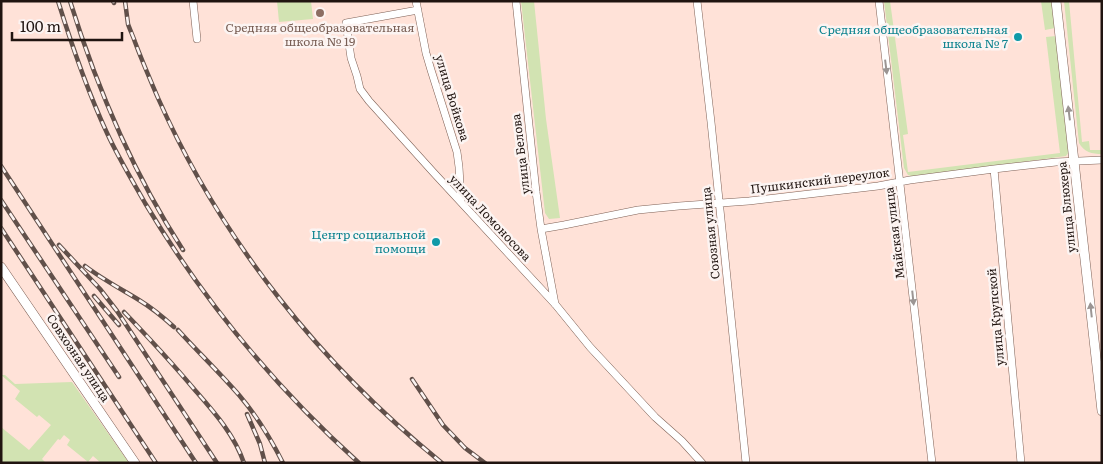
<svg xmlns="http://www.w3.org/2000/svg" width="1103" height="464" viewBox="0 0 1103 464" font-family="Literata,serif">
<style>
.green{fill:#d2e3b2}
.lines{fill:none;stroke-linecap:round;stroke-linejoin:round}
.minor-casing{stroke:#7f6156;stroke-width:8}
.tertiary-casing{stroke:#7f6156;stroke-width:10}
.minor{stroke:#fff;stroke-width:7}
.tertiary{stroke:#fff;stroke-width:9}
.rail-casing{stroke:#61504a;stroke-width:4.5}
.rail{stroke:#fcf4f2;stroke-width:2.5;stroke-dasharray:8;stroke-linecap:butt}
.oneway{fill:#9b9593}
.education-dot{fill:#8d6e63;stroke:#fcf4f2;stroke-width:2}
.culture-dot{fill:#0f9aa8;stroke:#fcf4f2;stroke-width:2}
.labels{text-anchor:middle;stroke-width:5;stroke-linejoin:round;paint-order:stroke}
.education-label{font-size:12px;fill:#785e54;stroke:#fcf4f2}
.culture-label{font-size:12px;fill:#0d838f;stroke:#fcf4f2;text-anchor:end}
.street-label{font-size:12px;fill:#201410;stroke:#fcf4f2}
</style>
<rect width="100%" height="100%" fill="#ffe2d8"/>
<path class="green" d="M277,1h34l2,18 -34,3z
M521,1h13l12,118 14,99 -11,1 -4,-6z
M884,1h6l18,133 -5,1 5,37 152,-19 -14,-116 10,-1 13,116 -3,4 -152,21 -6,-2 -4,-7z
M1041,1h11l3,27 -10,2z
M1064,1h5l13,141 7,-1 1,9h12v4c-10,0 -18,-2 -23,-11z
M1,375h4l10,9 57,-2 57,81h-28l-8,-7 -5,6 -21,-17 3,-5 -6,-5 -4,5 -2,-1 -16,20 4,4h-45v-36l28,23 22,-25 -12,-10 -2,2 -22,-18 5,-8z"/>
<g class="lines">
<g class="minor-casing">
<path id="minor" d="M193,1l4,38
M416,1l10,52 5,17 26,82 2,15 2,35
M516,1l20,191 5,37 14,75
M697,1l14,121 35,341
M879,1l53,462
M418,10l-72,13 5,35 6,18 3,13 9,12 64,71 122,132 35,43 65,70 27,24 20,22
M994,169l27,294
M541,229l23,-4 74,-15 41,-4 70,-5 129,-15 32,-6 84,-11 62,-7 46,-2"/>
</g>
<g class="tertiary-casing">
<path id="tertiary" d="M1056,1l46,410
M1,267l134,196"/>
</g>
<use href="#minor" class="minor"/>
<use href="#tertiary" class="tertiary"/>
<g class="rail-casing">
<path id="rail" d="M58,1c14,45 29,89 49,132 11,24 25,47 38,70 58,97 131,185 214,260
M70,1c27,87 63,172 113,249
M113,1l1,2
M125,1c1,8 2,15 3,23 2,6 5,12 7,18 7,19 15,37 23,56 63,142 163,267 284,365
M1,166l195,297
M1,200l118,177
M1,228l155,235
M59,245l41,44 17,22 100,152
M85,266c17,13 36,23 54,34 13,8 24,17 35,27
M94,296l25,29
M124,312c24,25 48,51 70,77 20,23 40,45 50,74
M178,330c20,22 41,42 61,65 17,20 32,44 44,68
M412,379l31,46 22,23 20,15
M247,414l13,30 5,19"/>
</g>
<use href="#rail" class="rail"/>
</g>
<defs><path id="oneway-solid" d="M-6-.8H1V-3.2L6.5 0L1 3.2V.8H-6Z" transform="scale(1.25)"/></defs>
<g class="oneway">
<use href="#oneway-solid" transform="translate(886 67) rotate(83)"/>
<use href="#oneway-solid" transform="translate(1069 113) rotate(-97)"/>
<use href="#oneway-solid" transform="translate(913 298) rotate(84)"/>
<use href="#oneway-solid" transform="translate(1091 310) rotate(-96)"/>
</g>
<circle class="education-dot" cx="320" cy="13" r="5"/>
<g class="culture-dot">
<circle cx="1018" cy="37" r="5"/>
<circle cx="436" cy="242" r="5"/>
</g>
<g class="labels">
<g class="education-label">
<text x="320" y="32">Средняя общеобразовательная<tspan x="320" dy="14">школа № 19</tspan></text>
</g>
<g class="culture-label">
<text x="1008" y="34">Средняя общеобразовательная<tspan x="1008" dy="14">школа № 7</tspan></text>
<text x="426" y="239">Центр социальной<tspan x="426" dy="14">помощи</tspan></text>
</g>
<g class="street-label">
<text transform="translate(452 98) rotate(73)" y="4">улица Войкова</text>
<text transform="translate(521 154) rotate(-97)" y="4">улица Белова</text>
<text transform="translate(820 181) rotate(-7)" y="4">Пушкинский переулок</text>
<text transform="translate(1067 207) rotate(-96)" y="4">улица Блюхера</text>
<text transform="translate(490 218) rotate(47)" y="4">улица Ломоносова</text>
<text transform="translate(711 233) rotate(-96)" y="4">Союзная улица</text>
<text transform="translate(895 233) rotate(-97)" y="4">Майская улица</text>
<text transform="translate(996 317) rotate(-95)" y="4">улица Крупской</text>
<text transform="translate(78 358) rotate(56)" y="4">Совхозная улица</text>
</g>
</g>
<rect width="1103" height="464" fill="none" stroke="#201410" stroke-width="5"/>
<path d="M12 32v8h110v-8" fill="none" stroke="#201410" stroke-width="2.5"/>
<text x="20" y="32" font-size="15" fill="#201410" stroke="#fcf4f2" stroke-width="4" paint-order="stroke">100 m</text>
</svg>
